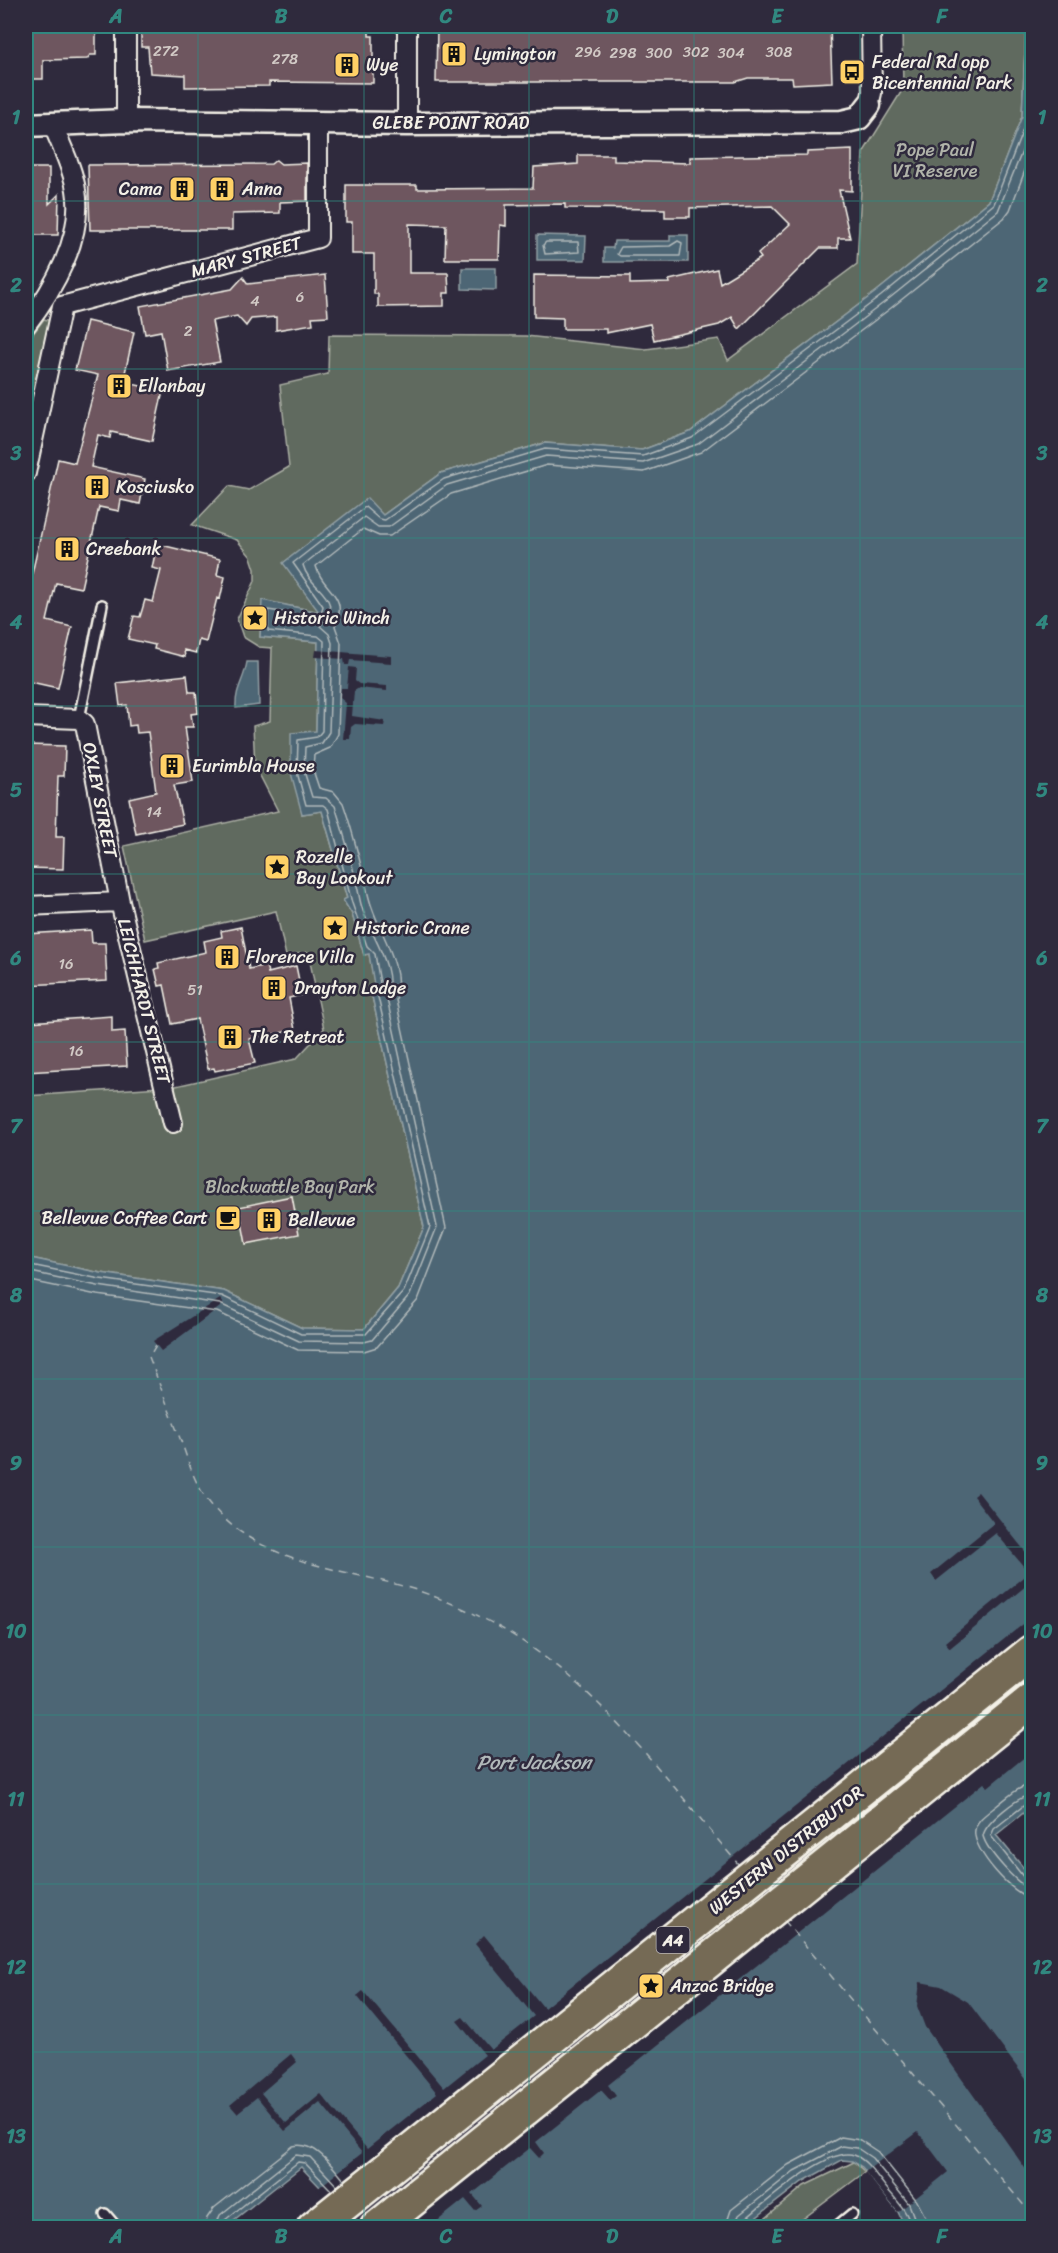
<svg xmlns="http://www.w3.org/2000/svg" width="1058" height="2253" viewBox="0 0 1058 2253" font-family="Sriracha,sans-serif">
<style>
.green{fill:#606a5e;stroke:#aaaea3;stroke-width:1.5}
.water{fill:#4d6675;stroke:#909ea3;stroke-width:1.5}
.pier{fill:#2f2a3d}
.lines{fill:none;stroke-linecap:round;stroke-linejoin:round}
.shore{stroke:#b1b9ba;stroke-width:1.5}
.ferry{stroke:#b1b9ba;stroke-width:1.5;stroke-dasharray:8 6;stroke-linecap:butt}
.building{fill:#6e575e;stroke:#f4f1e8;stroke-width:1.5}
.service-casing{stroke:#f4f1e8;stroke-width:14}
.minor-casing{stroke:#f4f1e8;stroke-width:22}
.tertiary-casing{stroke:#f4f1e8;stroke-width:27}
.motorway-casing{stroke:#f4f1e8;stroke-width:38}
.service{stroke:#2f2a3d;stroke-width:9}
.minor{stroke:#2f2a3d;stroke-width:18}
.tertiary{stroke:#2f2a3d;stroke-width:22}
.motorway{stroke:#756a55;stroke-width:33}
.grid{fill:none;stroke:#318880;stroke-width:1.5;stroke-opacity:0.55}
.labels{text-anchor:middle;stroke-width:5;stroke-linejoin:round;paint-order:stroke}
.number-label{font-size:15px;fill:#d2cac6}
.shield{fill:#2f2a3d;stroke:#b9b5b5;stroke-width:1.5}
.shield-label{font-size:16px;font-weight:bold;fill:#f4f1e8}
.poi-label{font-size:18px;fill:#f4f1e8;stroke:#2f2a3d;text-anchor:start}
.street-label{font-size:18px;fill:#f4f1e8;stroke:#2f2a3d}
.park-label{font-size:18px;fill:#b1b4aa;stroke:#2f2a3d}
.water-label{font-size:20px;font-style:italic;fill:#b1b9ba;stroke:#2f2a3d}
.neatline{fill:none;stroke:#318880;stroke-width:2}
.grid-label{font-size:20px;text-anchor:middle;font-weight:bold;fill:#318880}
</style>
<rect width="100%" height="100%" fill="#2f2a3d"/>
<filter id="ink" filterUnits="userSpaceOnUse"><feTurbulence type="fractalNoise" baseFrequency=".0167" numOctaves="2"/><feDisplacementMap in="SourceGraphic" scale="12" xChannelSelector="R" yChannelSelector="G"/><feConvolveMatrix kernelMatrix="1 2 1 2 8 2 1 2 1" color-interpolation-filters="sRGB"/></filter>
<g filter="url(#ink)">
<path class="green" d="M902,26h124l-4,90 -33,85 -112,90 -187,141 -48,18 -98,-7 -103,30 -58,42 -63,97 -57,-11 -3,36 58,5 -2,89 -14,83 20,-3 25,88 -4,1 9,14 12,41 5,-1 7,37 -5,1 53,235 -26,61 -34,41 -62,-1 -78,-37 -123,-18 -75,-16v-161l150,-10 120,-27 28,-30 -16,-77 -22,4 -10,-45 -131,29 -21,-94 154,-35 -23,-45 -2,-40 17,-5 2,-73 -13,-1 -16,-10 -6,-18 18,-38v-12l-4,-12 -14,-17 -45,-15 37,-39 20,4 40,-23 -9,-82 48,-11 1,-39 197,1 120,13 73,-10 9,21 129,-96 6,-111 40,-64z
M44,319l7,2 -25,96v-74z
M854,2162l11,10 -73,55 -38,1 50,-42z"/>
<path class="water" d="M1026,26h6v1780l-36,29 36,43v349h-127l-7,-15 -36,-45 -10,-6 -10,-1 -40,22 -58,45h-386l-57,-60 -76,60h-199v-970l75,16 123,18 78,37 62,1 34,-41 26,-61 -53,-235 4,-1 -6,-37 -5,1 -12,-41 -9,-14 4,-2 -25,-87 -20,3 -11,-41v-40l25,-2 2,-89 -58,-5 2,-37 57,12 -36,-49 84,-65 16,17 58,-42 104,-30 97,7 48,-18 187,-141 112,-90 33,-85z
M537,235l49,1 -1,24h-48z
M670,235h18v27h-84v-14h9l1,-7h56z
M462,268h34v22l-34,-1z
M247,662h11l1,43 -23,3c-1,-20 8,-27 11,-46z"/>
<path class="pier" d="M316,650l75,6v7l-41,-3 -1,5h-4l-1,-6 -29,-2z
M349,667l7,1 -1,13 4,3 28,2v5l-28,-3 -5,3 -2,25 33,5 -1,5 -29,-2 -4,3 -1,12h-7l3,-36 -6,-5 1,-10h6z
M220,1299l4,5 -63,47 -8,-10z
M978,1492l54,68v21l-82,67 -5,-6 84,-69 -33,-40 -60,48 -5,-7 63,-51 -21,-27z
M1032,1617v134l-44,36 -4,-4 -376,302 8,11 -6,4 -9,-10 -65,52 8,11 -5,5 -9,-10 -58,46 10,12 -7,5 -10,-12 -35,28 -77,1 -36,-39 45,-36 -42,-51 -35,29 -28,-34 -20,16 -7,-8 61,-51 6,8 -36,31 25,30 35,-29 46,55 70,-56 -80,-97 6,-5 81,97 41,-33 -28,-34 6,-4 28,33 43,-34 -59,-72 9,-9 60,73z
M920,1982l21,4 27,16 64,85v91l-107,-151 -8,-21z
M918,2132l30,40 -50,40 -33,-40z"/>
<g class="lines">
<path class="shore" d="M678,241l4,2 -2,13h-60l-3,-2 4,-7 49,-1z
M546,242h32l1,10 -34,2 -2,-9z
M26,1264l74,15 122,17 79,38h65l38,-43 26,-64 -52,-230 3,-8 -6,-35 -8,-8 -15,-43 -24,-94 -5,-4h-17l-9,-33 1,-32 19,-3 5,-6 2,-90 -6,-5 -50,-5v-21l48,7 5,-2 2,-9 -30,-43 72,-56 14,12 6,1 59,-41 101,-30 98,7 49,-18 189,-142 113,-92 34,-87 4,-91
M26,1271l72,15 122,18 79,37 65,1 8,-2 38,-45 27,-68 -50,-228c11,-35 -21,-67 -27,-99 -6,-31 -15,-63 -25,-94l-9,-8 -14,-1 -8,-26 1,-24 17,-4 7,-11 3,-89 -3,-9 -9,-8c27,-29 -10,-35 -17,-61l61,-48 14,10h11l58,-42 99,-29 97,7 55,-19 188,-143 112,-90 34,-84
M26,1280l71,15 120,17 81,38 66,1 13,-4 41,-47 28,-72 -50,-228c9,-37 -19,-69 -27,-102 -8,-32 -15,-64 -26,-95l-9,-11 -15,-4 -6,-18 1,-15 16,-7 8,-14 3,-91 -6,-17c15,-32 -13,-35 -19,-60l47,-37 16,7h11l61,-42 96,-29 97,7 57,-20 190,-144 113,-90 6,-8 22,-58
M1032,1785c-13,1 -22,10 -32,18 -9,8 -23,15 -25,27 -4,19 39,67 57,68
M1032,1795c-13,0 -47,28 -49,41 3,13 36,52 49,53
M1032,1802l-5,1 -33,26 -3,7 34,43 7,2
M205,2228l2,-10 7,-10 79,-62c23,-5 38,19 51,34
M215,2228l5,-13 76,-60 14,2 27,29
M222,2228l3,-8 73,-58 7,1 27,28
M725,2228l6,-18 57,-45 53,-28 19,3 18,12 39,49 9,17 1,10
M734,2228l5,-13 55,-44 48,-25 15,2 15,10 37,46 9,24
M741,2228l3,-8c20,-16 84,-74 110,-65 13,5 21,19 30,30 9,12 25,26 27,43"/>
<path class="ferry" d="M156,1345l-7,12c11,28 21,56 32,84 7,19 12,38 23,54 47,69 135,72 209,94 37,12 73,29 106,50 89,58 152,146 220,226
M784,1920l248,295"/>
</g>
<path class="building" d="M26,26h70v29h-6l-3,4 -44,1v19h-17z
M144,26h225v10h4v47l-104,-1v4l-84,1v-12l-35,-2 -2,-26h-7v-20z
M437,26h393l2,56 -39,2 -1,-6h-44l-13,4h-299z
M852,150v41l-13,-1 11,48h-12v10h-18l-81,81 -7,-12 -13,8 -65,15 -4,-16 -44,9v-4h-43v-11l-29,-1v-42l96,1v8l40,-1 -1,-3 48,-11 3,14 41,-25 -3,-4 32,-30 -18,-18 -82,2v9h-25v-8l-100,-1v-4l-59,1v21l-6,-1 -1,34h-54l1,-34 -37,-1v49h39l1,20h-5v13l-66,1v-13h-4v-40h-22v-32h-6v-37h71v4l116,-1 1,-21 44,-3v-9h36v6l76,2v-6l117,-2v-3z
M276,160l5,4 26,-1v38l-27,1v11l-48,1v16h-142l-2,-65 183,-1z
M26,168h23v36l10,-10 -1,41h-32z
M325,275l3,41 -16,1 1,7 -37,6v-13l-25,2 -5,7 -9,-10 -25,5 8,41 -52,9 -7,-40 -16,3 -5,-28 92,-17 11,-12 5,7z
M87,321l47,11 -11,50 40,9 -11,50 -41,-9 -1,6 -12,-3 -7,32 54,12 -5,25 -19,-4 -2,11 -20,-4 -18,81 -25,-5 -1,4 -8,34 25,6 -14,61 -32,-7v-81l32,-141 17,4 23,-88 -23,-5z
M157,544l63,15 -3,16 8,2 -5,22 -3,-1 -11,44 -7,-2 -3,13 -12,-3 1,7 -31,-8 1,-4 -27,-6 6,-23 6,1 5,-17 8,2 8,-32 -9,-2z
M187,675l2,17h7l2,21 -7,1 2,13h-8l8,55 -19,3 9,39 -47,10 -7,-36 27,-6 -8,-60 -11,1 -1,-8 -7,1 -2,-21 -7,1 -3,-23z
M26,745l39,1 -1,30h-6l-2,61h8l-1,32 -37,-1z
M241,927l8,42 17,-4 2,8 28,-7 6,29 -13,3 6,32 -46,9 6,24 -40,8 -1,-3 -6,1 -11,-50 -25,5 -8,-39 -5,1 -4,-17 4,-1 -1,-5 48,-11 -2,-11 18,-4 -1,-6z
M91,930l1,13h13l2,38 -81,4v-51z
M112,1016v16l13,-1 2,35 -101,6v-36h3v-14z
M292,1196l7,38 -53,10 -7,-37z"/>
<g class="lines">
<g class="service-casing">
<path id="service" d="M79,719l23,-114
M105,2214l12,14
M835,2228l17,-14"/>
</g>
<g class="minor-casing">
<path id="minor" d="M126,26v95
M407,26v98
M869,105l3,-12 -1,-67
M62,306l256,-68v-117
M26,325c27,-35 58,-88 50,-135 -3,-22 -15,-44 -23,-65
M26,473l36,-167
M26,717l53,2 6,5 35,178 53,221
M26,906l94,-4"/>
</g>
<g class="tertiary-casing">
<path id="tertiary" d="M26,125l100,-4 281,3 435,-2 17,-4 10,-13"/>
</g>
<g class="motorway-casing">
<path id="motorway" d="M314,2228l718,-576
M377,2228l655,-528"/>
</g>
<use href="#service" class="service"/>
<use href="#minor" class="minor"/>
<use href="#tertiary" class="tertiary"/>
<use href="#motorway" class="motorway"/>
</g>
</g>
<path class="grid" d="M198,26v2202M364,26v2202M529,26v2202M694,26v2202M860,26v2202M26,201h1006M26,369h1006M26,538h1006M26,706h1006M26,874h1006M26,1042h1006M26,1211h1006M26,1379h1006M26,1547h1006M26,1715h1006M26,1884h1006M26,2052h1006"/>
<defs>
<g id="building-square" transform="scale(1.35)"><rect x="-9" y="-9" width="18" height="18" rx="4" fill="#ffd166" stroke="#2f2a3d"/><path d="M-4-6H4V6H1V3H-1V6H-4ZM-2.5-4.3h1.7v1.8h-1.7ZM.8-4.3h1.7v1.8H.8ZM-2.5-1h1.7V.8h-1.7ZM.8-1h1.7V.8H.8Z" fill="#111"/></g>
<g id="bus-square" transform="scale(1.35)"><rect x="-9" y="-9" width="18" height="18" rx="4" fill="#ffd166" stroke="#2f2a3d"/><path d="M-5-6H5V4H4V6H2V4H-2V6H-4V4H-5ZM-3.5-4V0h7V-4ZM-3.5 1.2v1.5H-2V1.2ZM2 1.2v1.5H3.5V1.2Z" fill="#111"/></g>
<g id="sight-square" transform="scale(1.35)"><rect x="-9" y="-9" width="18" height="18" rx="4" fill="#ffd166" stroke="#2f2a3d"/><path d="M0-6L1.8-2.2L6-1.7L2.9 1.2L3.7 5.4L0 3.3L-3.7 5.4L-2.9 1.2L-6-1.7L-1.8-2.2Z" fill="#111"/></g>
<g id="cafe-square" transform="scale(1.35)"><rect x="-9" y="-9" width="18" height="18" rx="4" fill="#ffd166" stroke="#2f2a3d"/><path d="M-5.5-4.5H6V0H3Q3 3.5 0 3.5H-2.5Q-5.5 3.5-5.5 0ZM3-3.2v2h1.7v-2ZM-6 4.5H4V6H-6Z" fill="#111"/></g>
</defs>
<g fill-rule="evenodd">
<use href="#building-square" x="454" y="54"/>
<use href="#building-square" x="347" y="65"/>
<use href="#bus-square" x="852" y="72"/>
<use href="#building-square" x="182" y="189"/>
<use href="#building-square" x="222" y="189"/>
<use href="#building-square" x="119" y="386"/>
<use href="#building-square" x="97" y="487"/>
<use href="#building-square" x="67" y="549"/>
<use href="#sight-square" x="255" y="618"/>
<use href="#building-square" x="172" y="766"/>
<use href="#sight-square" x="277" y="867"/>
<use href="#sight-square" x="335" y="928"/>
<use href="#building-square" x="227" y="957"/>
<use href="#building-square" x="274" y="988"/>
<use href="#building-square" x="230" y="1037"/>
<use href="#cafe-square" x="228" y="1218"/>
<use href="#building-square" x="269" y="1220"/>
<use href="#sight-square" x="651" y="1986"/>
</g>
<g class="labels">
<g class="number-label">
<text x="166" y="56">272</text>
<text x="588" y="57">296</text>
<text x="696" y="57">302</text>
<text x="779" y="57">308</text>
<text x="623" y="58">298</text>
<text x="659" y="58">300</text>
<text x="731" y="58">304</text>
<text x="285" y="64">278</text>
<text x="300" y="302">6</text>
<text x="255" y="306">4</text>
<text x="188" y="336">2</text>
<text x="154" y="817">14</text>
<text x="66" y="969">16</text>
<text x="195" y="995">51</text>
<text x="76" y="1056">16</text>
</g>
<rect class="shield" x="656.5" y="1927" width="33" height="26" rx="4.5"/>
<g class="shield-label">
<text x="673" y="1946">A4</text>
</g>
<g class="poi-label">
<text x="474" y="60">Lymington</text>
<text x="872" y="68">Federal Rd opp<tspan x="872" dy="21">Bicentennial Park</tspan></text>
<text x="366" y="71">Wye</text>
<text x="162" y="195" text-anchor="end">Cama</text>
<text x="242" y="195">Anna</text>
<text x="138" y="392">Ellanbay</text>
<text x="116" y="493">Kosciusko</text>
<text x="86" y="555">Creebank</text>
<text x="274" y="624">Historic Winch</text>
<text x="192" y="772">Eurimbla House</text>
<text x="296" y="863">Rozelle<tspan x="296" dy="21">Bay Lookout</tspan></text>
<text x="354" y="934">Historic Crane</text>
<text x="246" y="963">Florence Villa</text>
<text x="294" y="994">Drayton Lodge</text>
<text x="250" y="1043">The Retreat</text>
<text x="208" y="1224" text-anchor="end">Bellevue Coffee Cart</text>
<text x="288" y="1226">Bellevue</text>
<text x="670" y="1992">Anzac Bridge</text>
</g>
<g class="street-label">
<text x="451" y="129">GLEBE POINT ROAD</text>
<text transform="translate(246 257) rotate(-15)" y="6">MARY STREET</text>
<text transform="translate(100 800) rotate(79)" y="6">OXLEY STREET</text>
<text transform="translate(144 1001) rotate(76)" y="6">LEICHHARDT STREET</text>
<text transform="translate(786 1850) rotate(-39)" y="6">WESTERN DISTRIBUTOR</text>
</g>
<g class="park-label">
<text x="935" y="156">Pope Paul<tspan x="935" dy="21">VI Reserve</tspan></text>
<text x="290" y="1193">Blackwattle Bay Park</text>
</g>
<g class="water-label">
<text x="534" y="1769">Port Jackson</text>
</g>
</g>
<rect width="1058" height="2253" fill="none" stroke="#2f2a3d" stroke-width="66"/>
<rect x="33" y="33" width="992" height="2187" class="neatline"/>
<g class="grid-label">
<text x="116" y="23">A</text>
<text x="281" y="23">B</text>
<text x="446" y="23">C</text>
<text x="612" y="23">D</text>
<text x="777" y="23">E</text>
<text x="942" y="23">F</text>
<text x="16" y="124">1</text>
<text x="1042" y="124">1</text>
<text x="16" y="292">2</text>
<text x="1042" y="292">2</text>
<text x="16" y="460">3</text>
<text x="1042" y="460">3</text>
<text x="16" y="629">4</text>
<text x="1042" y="629">4</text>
<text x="16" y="797">5</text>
<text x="1042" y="797">5</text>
<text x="16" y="965">6</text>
<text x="1042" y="965">6</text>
<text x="16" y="1133">7</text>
<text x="1042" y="1133">7</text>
<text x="16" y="1302">8</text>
<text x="1042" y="1302">8</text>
<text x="16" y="1470">9</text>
<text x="1042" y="1470">9</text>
<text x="16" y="1638">10</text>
<text x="1042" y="1638">10</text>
<text x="16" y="1806">11</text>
<text x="1042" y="1806">11</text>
<text x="16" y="1974">12</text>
<text x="1042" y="1974">12</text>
<text x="16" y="2143">13</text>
<text x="1042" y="2143">13</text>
<text x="116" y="2243">A</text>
<text x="281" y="2243">B</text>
<text x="446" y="2243">C</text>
<text x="612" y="2243">D</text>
<text x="777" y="2243">E</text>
<text x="942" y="2243">F</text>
</g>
</svg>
